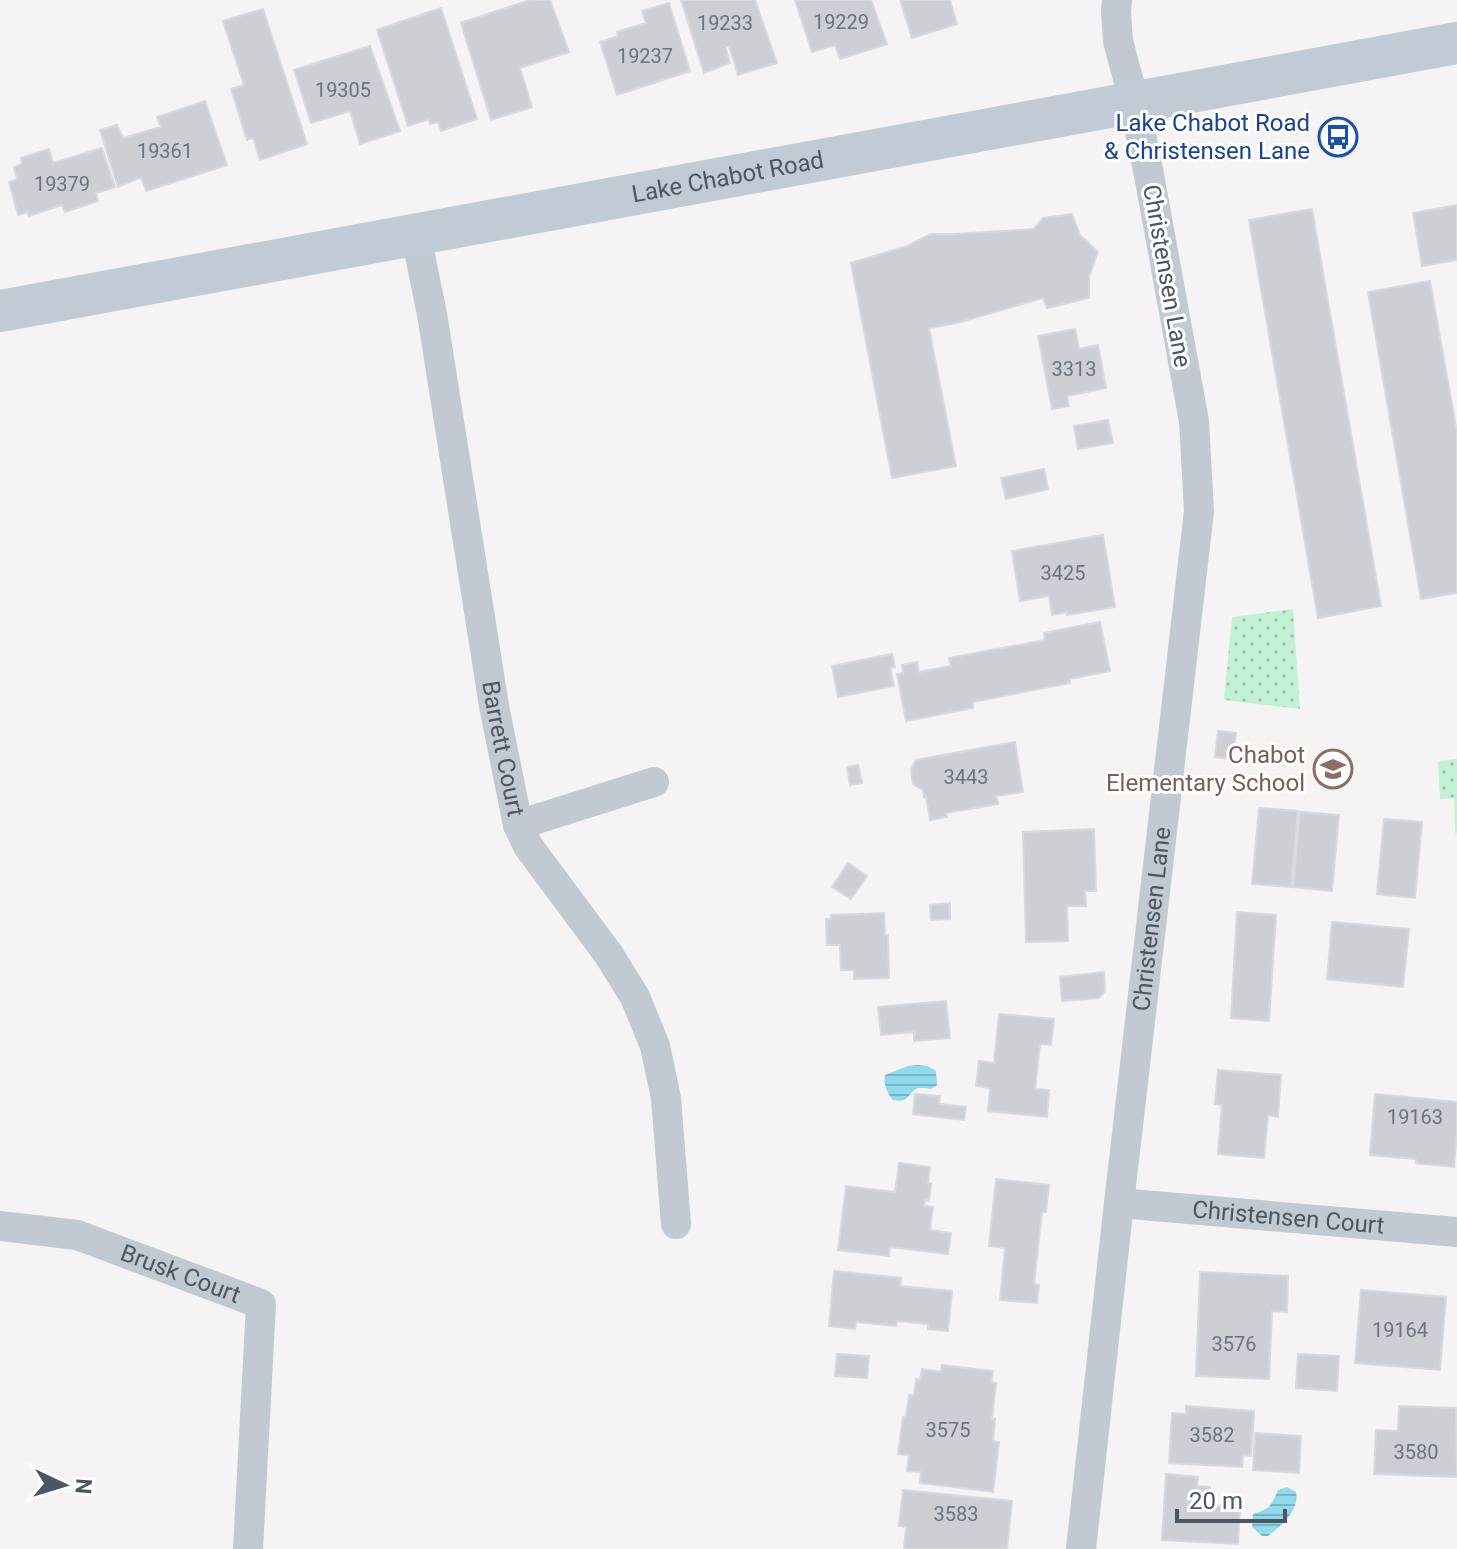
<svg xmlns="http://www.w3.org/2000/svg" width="1457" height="1549" viewBox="0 0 1457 1549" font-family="Roboto,sans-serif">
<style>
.green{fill:url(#green-dots)}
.water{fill:url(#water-rules)}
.building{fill:#cdcfd5;stroke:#d7d9de;stroke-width:2}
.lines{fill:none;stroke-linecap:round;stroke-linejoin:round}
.street{stroke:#c1cad2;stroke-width:30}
.secondary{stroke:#c1cbd6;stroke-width:42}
.labels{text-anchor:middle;stroke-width:6;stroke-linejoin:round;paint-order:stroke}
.number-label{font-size:20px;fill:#6b747e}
.transit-label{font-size:24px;fill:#164399;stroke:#fff;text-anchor:end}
.street-label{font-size:24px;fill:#4a5661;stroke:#fff}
.education-label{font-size:24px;fill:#785e54;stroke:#fff;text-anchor:end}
</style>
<defs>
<pattern id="green-dots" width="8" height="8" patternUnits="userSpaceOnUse" patternTransform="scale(2)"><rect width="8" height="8" fill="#c3f1d5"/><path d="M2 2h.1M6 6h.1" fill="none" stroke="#a0c6b0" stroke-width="1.8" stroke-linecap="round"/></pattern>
<pattern id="water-rules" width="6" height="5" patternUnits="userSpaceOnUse" patternTransform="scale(2)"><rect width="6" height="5" fill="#90daee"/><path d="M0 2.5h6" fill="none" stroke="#78b4c4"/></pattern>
</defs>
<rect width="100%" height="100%" fill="#f5f3f3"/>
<path class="green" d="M1293,609l7,100 -76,-9 8,-83z
M1457,759v74h-2l-1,-35 -14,1 -2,-38z"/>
<path class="water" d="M917,1065l10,1 9,5 1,14 -6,4c-1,-1 -11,-1 -12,-1 -12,3 -8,16 -26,12 -6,-7 -10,-17 -8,-25l23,-9z
M1287,1487l9,5c4,18 -15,34 -28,44h-6l-10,-9 1,-13c18,-6 18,-8 25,-24z"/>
<path class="building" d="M530,0h20l19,52 -49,16 12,39 -41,13 -30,-97z
M681,0h74l22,63 -39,12 -9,-29h-4l5,17 -26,10z
M795,0h76l16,44 -47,15 -5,-14 -23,7z
M900,0h50l7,24 -45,14z
M669,3l21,68 -73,24 -17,-53 18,-6 -1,-4 29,-9 -4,-12z
M441,8l36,111 -36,12 -3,-9 -8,2 -1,-5 -21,7 -31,-96z
M263,9l44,135 -47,16 -7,-22 -6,2 -16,-51 13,-4 -21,-64z
M370,46l30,85 -40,13 -10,-33 -39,12 -17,-53z
M205,101l22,64 -81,26 -5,-14 -23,10 -18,-57 17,-5 6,13 38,-11 -4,-10z
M102,148l13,39 -19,6 2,8 -33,11 -3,-7 -33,11 -2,-4 -9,3 -9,-33 8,-3 -3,-12 8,-3 -1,-6 28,-9 4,14z
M1457,205v55l-35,6 -9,-53z
M1312,209l69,397 -63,12 -69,-398z
M1072,214l8,21 18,17 -9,25v21l-42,10 -4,-10 -86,25 -28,5 27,138 -64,12 -41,-215 56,-17 24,-12h24l79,-5 9,-11z
M1430,281l27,152v160l-36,6 -53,-307z
M1075,329l4,20 19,-4 8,43 -39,8 2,10 -17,3 -14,-73z
M1108,420l5,23 -35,6 -4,-23z
M1044,469l4,20 -42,10 -5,-21z
M1103,535l12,72 -48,8v-3l-15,3 -3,-19 -29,5 -8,-50z
M1100,622l10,49 -40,8v4l-97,19v6l-67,13 -9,-47 6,-1 -1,-8 15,-3 2,10 32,-6 -2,-8 96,-18 -1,-7z
M892,654l3,13 -5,1 4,18 -56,11 -6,-31z
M1218,731l18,2 -3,26 -18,-2z
M1015,742l8,50 -27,4 2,8 -52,9 1,4 -17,3 -4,-24 -2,1 -1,-7 -10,-6 -2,-15 5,-9z
M858,765l4,18 -12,2 -3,-18z
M1259,808l39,3 -7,76 -39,-3z
M1300,812l39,3 -7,76 -39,-4z
M1384,819l38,3 -7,76 -38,-4z
M1094,829l2,62h-11l1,15h-19l1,35 -42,1 -3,-110z
M848,863l19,13 -16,23 -19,-12z
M950,903v16l-19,1 -1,-15z
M1237,912l39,3 -7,106 -38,-3z
M884,913l1,22h3l1,43 -35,1v-9h-13l-1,-25h-13l-1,-26h5v-4z
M1332,922l77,7 -6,58 -76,-8z
M1104,972l1,19 -6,7 -37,3 -2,-24z
M946,1001l4,37 -36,3v-9l-33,3 -3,-28z
M999,1014l55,5 -3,26 -11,-1 -5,45 14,1 -2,27 -59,-6 2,-23 -14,-2 3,-25 15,2z
M1218,1070l63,5 -3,42 -10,-2 -4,43 -46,-4 4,-49 -7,-1z
M915,1094l25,2 -1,8 27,3 -2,13 -51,-6z
M1375,1094l82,8v30l-3,35 -38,-4v-4l-46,-4z
M899,1163l31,4 -2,16 3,1 -2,17 -4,-1 -1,6 9,1 -3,23 21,3 -3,21 -58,-7 -1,9 -51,-6 8,-64 49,6z
M996,1179l53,6 -3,27h-4l-8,72 5,1 -2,18 -37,-3 5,-52 -16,-2z
M834,1271l67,7 -1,8 52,5 -4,40 -20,-2v-5l-31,-3 -1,5 -40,-4 -1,7 -26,-3z
M1200,1272l88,4 -1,36 -15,-1 -3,68 -73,-3z
M1361,1290l85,7 -6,73 -85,-7z
M837,1354l32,2 -2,22 -32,-2z
M1298,1354l41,2 -2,35 -41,-3z
M942,1365l51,6 -2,11 5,1 -4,36h3l-2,22 6,1 -6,50 -73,-9 1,-11 -14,-1 2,-16 -11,-1 5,-37h3l3,-22h5l2,-16 4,1 2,-11 19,3z
M1186,1406l68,5 -3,45 -8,-1 -1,12 -73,-4 3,-50 14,1z
M1399,1406l57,2 1,69 -83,-3 2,-44 22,1z
M1255,1433l46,3 -2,37 -46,-3z
M1166,1474l32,3 -1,9 13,1 -1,18 31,2 -2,37 -76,-4z
M903,1490l109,11 -5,48h-103l2,-22 -7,-1z"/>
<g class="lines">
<g class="street">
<path id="s1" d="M416,236l16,78 62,392 24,119 10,21 81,109 26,42 20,49 11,52 10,126"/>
<path d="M518,825l136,-43"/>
<path id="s2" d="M1119,1203l338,29"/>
<path id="s3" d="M0,1226l77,9 184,69 -13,245"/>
<path id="s4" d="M1081,1549l38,-346 80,-692 -5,-90 -45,-246 -15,-74 -16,-60 -2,-29 1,-12"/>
</g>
<path class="secondary" id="s5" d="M0,311l1457,-268"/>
</g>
<defs>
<g id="bus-ring" transform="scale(2)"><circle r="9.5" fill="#fff" stroke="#1a4fb4" stroke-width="1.5"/><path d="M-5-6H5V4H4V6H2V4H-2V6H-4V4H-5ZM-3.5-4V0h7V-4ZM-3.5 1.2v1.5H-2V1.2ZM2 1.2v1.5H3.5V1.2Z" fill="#1a4fb4"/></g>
<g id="school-ring" transform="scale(2)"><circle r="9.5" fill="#fff" stroke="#8d6e63" stroke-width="1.5"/><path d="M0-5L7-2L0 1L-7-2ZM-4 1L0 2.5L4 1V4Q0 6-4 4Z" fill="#8d6e63"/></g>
</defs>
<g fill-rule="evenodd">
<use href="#bus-ring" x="1338" y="137"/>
<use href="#school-ring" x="1333" y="769"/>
</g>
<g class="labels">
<g class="number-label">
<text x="841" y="29">19229</text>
<text x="725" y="30">19233</text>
<text x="645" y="63">19237</text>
<text x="343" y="97">19305</text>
<text x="165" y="158">19361</text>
<text x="62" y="191">19379</text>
<text x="1074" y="376">3313</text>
<text x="1063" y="580">3425</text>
<text x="966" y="784">3443</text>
<text x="1415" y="1124">19163</text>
<text x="1400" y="1337">19164</text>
<text x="1234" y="1351">3576</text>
<text x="948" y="1437">3575</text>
<text x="1212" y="1442">3582</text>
<text x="1416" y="1459">3580</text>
<text x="956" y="1521">3583</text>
</g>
<g class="transit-label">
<text x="1310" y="131">Lake Chabot Road<tspan x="1310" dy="28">&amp; Christensen Lane</tspan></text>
</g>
<g class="street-label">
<text dy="8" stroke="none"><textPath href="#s5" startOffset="740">Lake Chabot Road</textPath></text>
<text transform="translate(1167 276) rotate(80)" y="8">Christensen Lane</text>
<text dy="8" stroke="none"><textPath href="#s1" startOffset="520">Barrett Court</textPath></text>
<text dy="8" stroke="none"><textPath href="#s4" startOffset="634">Christensen Lane</textPath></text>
<text dy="8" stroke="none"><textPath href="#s2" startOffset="170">Christensen Court</textPath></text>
<text dy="8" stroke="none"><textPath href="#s3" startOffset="188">Brusk Court</textPath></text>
</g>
<g class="education-label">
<text x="1305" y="763">Chabot<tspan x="1305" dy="28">Elementary School</tspan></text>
</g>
</g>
<g transform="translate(64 1485) rotate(94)" stroke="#ffffff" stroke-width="6" paint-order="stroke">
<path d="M0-6L14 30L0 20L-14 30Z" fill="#4a5661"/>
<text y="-12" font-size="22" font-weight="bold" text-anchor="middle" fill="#4a5661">N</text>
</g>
<path d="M1177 1509v12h108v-12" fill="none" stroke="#4a5661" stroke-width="4"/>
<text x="1189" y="1509" font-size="24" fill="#4a5661" stroke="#ffffff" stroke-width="6" paint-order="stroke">20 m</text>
</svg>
